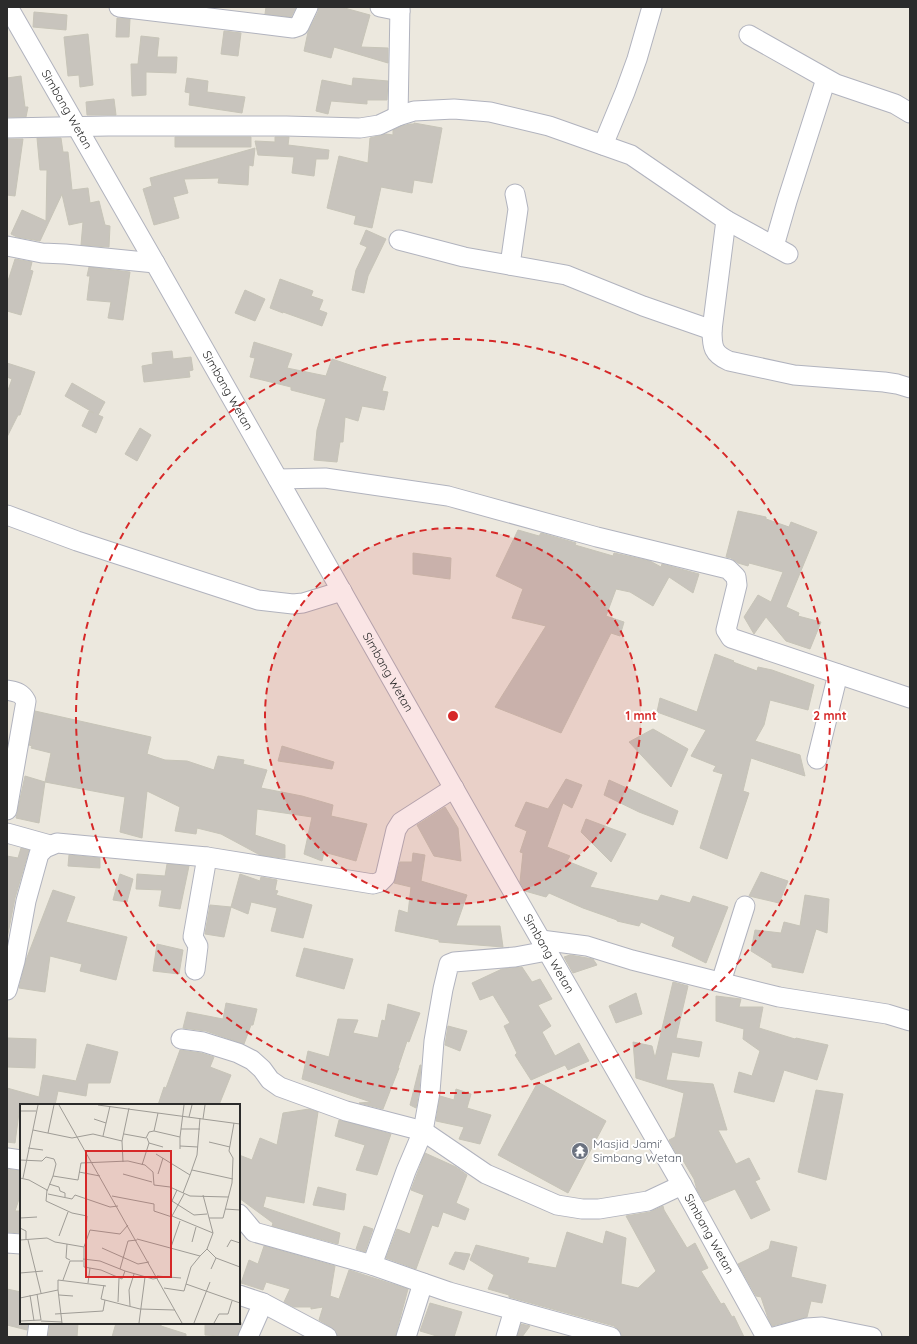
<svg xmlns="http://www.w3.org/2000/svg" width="917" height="1344" viewBox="0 0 917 1344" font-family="Quicksand,sans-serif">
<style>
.building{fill:#c8c4bd;stroke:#c7c4b8}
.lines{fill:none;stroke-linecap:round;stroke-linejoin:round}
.minor-casing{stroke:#b1b3be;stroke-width:21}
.minor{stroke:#fff;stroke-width:19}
.ring{fill:none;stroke:#d62828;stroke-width:2;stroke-dasharray:7 5}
.labels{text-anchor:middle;stroke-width:4;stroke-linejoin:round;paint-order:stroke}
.street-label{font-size:12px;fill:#2b2b2b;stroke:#fff}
.worship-label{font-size:12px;fill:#5b616d;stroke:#fff;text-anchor:start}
.inset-road{fill:none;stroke:#9f9c96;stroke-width:1}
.view{fill:#d62828;fill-opacity:0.15;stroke:#d62828;stroke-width:2}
.inset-edge{fill:none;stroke:#2b2b2b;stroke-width:2}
.centre{fill:#d62828;stroke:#fff;stroke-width:2}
.ring-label{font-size:12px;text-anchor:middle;font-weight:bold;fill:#d62828;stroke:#fff;stroke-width:4;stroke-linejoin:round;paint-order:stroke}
</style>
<rect width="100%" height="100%" fill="#ece8de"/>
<path class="building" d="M266,7h30l-5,10 -26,-3z
M319,7h22l29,8 -9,32 27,1v15l-54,-16 -3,11 -27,-7 4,-19 10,-20z
M34,12l33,3 -1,15 -33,-3z
M117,18l13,1 -1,18h-13z
M224,31l17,2 -3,23 -17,-2z
M88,34l5,51 -13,2 -1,-12 -11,1 -4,-39z
M141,36l18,2 -2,19h20l-1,16 -30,-1v23l-14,1 -1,-32h7z
M21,76l4,31h3l-2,10h-19v-39z
M187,78l21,3 -1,11 38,5 -3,16 -53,-8 1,-12 -5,-1z
M353,78l35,3 -1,19h-20v4l-36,-3 -3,13 -12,-3 6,-31 30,6z
M114,99l2,16h-29l-1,-13z
M414,123l28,5 -10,55 -18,-3 -2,13 -31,-6 -9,41 -18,-4 2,-8 -29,-8 12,-52 29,7 2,-25 16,-4 7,1v-5l9,-4 8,-2h4z
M175,137h76v10h-76z
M275,137h14l-1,8 41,5 -1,9h-12l-2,17 -22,-3 2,-16 -36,-2 -3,-14 20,1z
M37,138h24l2,14h5l4,38 16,-2 2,15 9,-2 6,24 5,1 -1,21 -28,-2 2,-23 -14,3 -7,-31 -22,47 -23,-4 -6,-3 11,-24 24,11 1,-51h-7z
M7,139h16l-8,57 -8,-1z
M255,148l-2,18 -4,-1 -1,20 -30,-2 1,-5 -35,1 4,14 -15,4 6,21 -25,7 -11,-36 9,-3 -2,-8z
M366,230l20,9 -18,37 -4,17 -12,-3 4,-20 11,-23 -7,-3z
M15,259l17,3 -2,8 3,1 -12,44 -14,-4v-27z
M89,267l41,5 -7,48 -15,-2 3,-16 -24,-2 3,-24h-3z
M280,279l33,12 -2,5 12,4 -4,10 8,3 -5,13 -39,-14v1l-13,-5z
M245,290l20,9 -10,22 -20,-8z
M254,342l38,12 -5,14 39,8 6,-17 54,18 -4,14 6,1 -4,18 -22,-4 -4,15 -13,-4 -2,25h-3l-3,20 -23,-2 3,-30 9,-31 -35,-9v-3l-41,-10 5,-19 -5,-1z
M172,351l1,8 18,-2 2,13 -4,1 1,6 -46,5 -2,-16 11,-2 -1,-11z
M7,363l28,9 -15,43h-2l-11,22v-44l5,-14 -5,-2z
M72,383l33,19 -7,13 5,2 -7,16 -14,-7 7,-15 5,2 -29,-17z
M140,428l11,7 -14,26 -12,-7z
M738,511l28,6v2l23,8 2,-5 26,10 -31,75 13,6 -1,3 23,6 -11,27 -24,-8 -20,-24 -12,17 -10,-17 14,-22 13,7 12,-30 -34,-9 -1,3 -10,-3 -7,-5 -5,-1z
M518,530l21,6 2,-3 35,10 -1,2 38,11 1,-3 36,8 11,6 1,-3 37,10 -6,19 -24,-16 -16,29 -23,-14 -14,-3 -10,27 18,6 -4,14 -9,-3 -50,100 -66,-26 51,-81 -34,-8 11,-29 -27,-13z
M413,553l38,5 -1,21 -37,-5z
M715,654l19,7 -1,1 24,9 1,-4 14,3 42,15 -6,25 -38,-10 -6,25 -9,16 45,14 5,21 -54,-18 -8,33 6,2 -22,66 -27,-11 23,-74 -10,-3 3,-5 -25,-10 15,-26 -49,-18 3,-14 37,14z
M35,711l116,26 -4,17 18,6 22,1 27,9 4,-14 26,4 -1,4 24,6 -6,18 41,8 31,9 -2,11 36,8 -11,37 -32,-9 -2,9 -18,-7 8,-37 -55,-8 -2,26 30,10v13h-3l-22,-3 -39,-21 -24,-6 -1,6 -21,-3 5,-24 -33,-16 -5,47 -22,-6 5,-35 -80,-15 6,-29 -20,-5 1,-2 -3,-1z
M653,729l35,20 -17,38 -42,-45z
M282,746l52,16 -2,7 -54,-8z
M25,776l20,6 -6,41 -23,-5z
M566,779l16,6 -10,23 -9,-5 -16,44 23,9 -3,5 30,12 -7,14 68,14 3,-6 29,8 3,-7 35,11 -22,56 -34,-17 3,-9 -34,-15 -2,4 -22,-5v-1l-34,-12 -34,-15 -3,4 -21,-6 -5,-9 3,-29 -3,-1 7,-21 -12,-5 11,-24 22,7z
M609,780l69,31 -5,14 -34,-13 -35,-17z
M445,807l13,21 3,33 -27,-5 -17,-31z
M586,819l40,15 -15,28 -30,-30z
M21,848l8,2 -14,48 -8,41v-83l11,2z
M413,853l12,2 -4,26 46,14 -11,31h44l3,21 -64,-5v-2l-44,-9 4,-21 9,3 3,-26 -17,-4 6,-21h12z
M69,855l31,3v10l-32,-2z
M167,864l22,2 -9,43 -21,-3 3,-16 -26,-1 1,-15 28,2z
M761,872l27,9 -9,22 -30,-7z
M120,874l13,5 -6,23 -14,-2z
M240,874l20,7 1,-4 16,3 -2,10 3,1 -2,4 36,10 -9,33 -32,-7 6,-23 -26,-6 -3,12 -17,-7z
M53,890l22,7 -9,25 61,15 -11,43 -36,-9 2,-7 -32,-8 -5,36 -26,-4 7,-28z
M805,895l24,4 -2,34 -11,-4 -13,44 -31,-6v-3l-21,-13 4,-21 26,3 3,-11 16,4z
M210,905l21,2 -7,30 -19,-3z
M157,944l26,6 -4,24 -26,-3z
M304,948l49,11 -9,30 -48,-13z
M570,955l23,4 4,6 -24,8 -9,-16z
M522,967l10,15 8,-3 12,20 -14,6 13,21 -9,6 13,24 24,-13 10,18 -21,9 -3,-5 -34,15 -16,-25 2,-2 -13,-27 6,-3 -17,-28 -13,5 -8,-17 30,-14z
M673,982l15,4 -12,52 26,4 -3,15 -27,-5 -6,28 47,4 14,46h-9l18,34 13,-6 11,21 -5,2 15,29 -19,9 -16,-30 -31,13 -7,-12 -3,-11 -13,-22 -2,1 -8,-14 -2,-4 6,-3 9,-44 -48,-15 -3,-36 19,4 3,12z
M636,993l6,21 -26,9 -7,-17z
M716,996l25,3 -2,8h24l-4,21 36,11 1,-1 32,7 -11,35 -33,-10 -10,32 -40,-10 5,-20 13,4 8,-25 -17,-12 1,-10 -28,-8z
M226,1003l31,6 -4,16h-2l-7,19 -38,-13 -23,-3 4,-16 36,7z
M388,1004l32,9 -11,29 -2,-1 -9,27h1l-16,41 -24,-6 12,-1 -69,-23 6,-28 21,6 9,-38 20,1 -5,13 25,5 4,-18 3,1z
M448,1026l19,5 -7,20 -15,-6z
M7,1038l29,1 -1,29 -28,-1z
M87,1044l31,8 -8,31h-22l-2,13 -28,-5 -3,14h-35l-5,38 -8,-1v-54l32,9 4,-22 33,6z
M180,1050l21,3 13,4 -4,10 21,8 -12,30h-61l6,-18 2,1z
M420,1065h1l-2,26 -3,17 -6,-3z
M538,1082l68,39 -38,72 -70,-38z
M456,1089l15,5 -4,14 24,7 -11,29 -21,-5 5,-12 -28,-6 4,-25 14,4z
M816,1090l27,4 -17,86 -28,-8z
M309,1109l9,3 -14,91 -38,-7 -3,11 77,26 -2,11 -66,-18 1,-3 -34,-25v-43l13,5 8,-22 17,7 6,-32z
M339,1120l52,14 -14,41 -21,-5 9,-25 -30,-9z
M425,1153l31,14 11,8 -11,28 13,6 -4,11 -22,-8 -5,15 -6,-2 -16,44 -30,-11 11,-29 13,5 14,-39 -13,-5z
M7,1169l14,2v22l-6,18h6v22l-14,-1z
M318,1187l28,7 -2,16 -31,-5z
M663,1206l1,4 23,38 8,-5 13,25 -7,3 20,33 3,-1 8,14 2,-1 10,21h-118l-4,-1 -3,-6 -5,-4 -105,-29v-2l-21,-6 6,-14 -24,-15 6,-15 53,13 -2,5 29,5 11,-36 36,12 3,-13 20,7 -5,46 17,4 18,-17 -30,-55 24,-4z
M364,1226l9,3 -8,23 -9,-3z
M771,1241l26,6 -6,30 35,8 -4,18 -11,-2 -4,16 -35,9 -4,-8 -7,-21 -5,-1 -18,-32 31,-15z
M264,1246l71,20 -5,30 9,3 10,-29 59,19 -13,48h-57l-2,-5 -4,-4 -13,-8 4,-13 -12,2v-2h-17l-10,-5 6,-13 -24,-7 -3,8 -22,-7 8,-23 9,4z
M455,1252l15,2 -6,16 -15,-6z
M7,1289l14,3v31h7l-1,7 -20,-5z
M430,1303l32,9 -8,25h-14l-20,-6z
M50,1323h28l-1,14h-29z
M116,1323h45v3l25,8v3h-74z
M205,1323h37l-5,14 -32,-2z
M521,1324l9,2 -8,11h-5z"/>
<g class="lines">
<g class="minor-casing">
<g id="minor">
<path id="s1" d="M8,7l147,256 338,594 189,328 84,152"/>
<path d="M119,7l174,21 6,-2 9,-19"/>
<path d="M380,7l20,4"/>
<path d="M749,35l87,49 59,20 15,9"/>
<path d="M398,116l2,-109"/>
<path d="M7,128l101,-2h178l74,2 19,-3 19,-9 16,-5 40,-2 36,3 59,14 82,29 95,65 -14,110c0,17 1,24 17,31l65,14 90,7 13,2 13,4"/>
<path d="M603,145l22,-53 12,-33 15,-52"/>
<path d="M726,220l62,34"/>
<path d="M399,240l65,17 102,18 77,31 69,24"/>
<path d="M7,246l35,7 23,1 90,9"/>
<path d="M774,246l13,-45 39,-122"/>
<path d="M510,265l8,-56 -3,-15"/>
<path d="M278,479l47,-1 123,18 149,41 131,32 8,8 1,8 -11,45 5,8 179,60"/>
<path d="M7,515l70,26 181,59 35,4 10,-1 39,-12"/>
<path d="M7,690c9,2 14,2 19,11l-19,109"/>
<path d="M817,759l21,-85"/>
<path d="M7,833l43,12"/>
<path d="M541,940l46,6 45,14 147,37 108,17 23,7"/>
<path d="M195,970l3,-24 -5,-9 14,-80"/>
<path d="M721,982l24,-76"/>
<path d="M7,990l8,-29 11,-60 13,-47 6,-6 12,-5 150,14 166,27 7,-2 5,-5 11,-47 5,-8 53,-34"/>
<path d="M181,1039l22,3 35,11 14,7 10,9 8,11 10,7 66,24 77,20 63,43 71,31 25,4h17l49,-8 34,-16"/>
<path d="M7,1158l14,2"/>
<path d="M239,1214l15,18 118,33 51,18"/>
<path d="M7,1243l14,1"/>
<path d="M372,1265l34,-94 17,-40 7,-39 4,-51 9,-52 6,-25 5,-2 61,-5 32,-6"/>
<path d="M239,1295l24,8 64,34"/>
<path d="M37,1337l2,-14"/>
<path d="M248,1337l15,-34"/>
<path d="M406,1337l17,-54 26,9 162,45"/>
<path d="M506,1337l8,-27"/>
<path d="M774,1337l33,-9 15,-1 50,10"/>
</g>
</g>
<use href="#minor" class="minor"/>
</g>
<circle cx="453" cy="716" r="188" fill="#d62828" fill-opacity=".12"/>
<g class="ring">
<circle cx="453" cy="716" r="188"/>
<circle cx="453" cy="716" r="377"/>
</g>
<defs>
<g id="temple-disc" transform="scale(0.9)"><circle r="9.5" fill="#6b7280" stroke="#fff"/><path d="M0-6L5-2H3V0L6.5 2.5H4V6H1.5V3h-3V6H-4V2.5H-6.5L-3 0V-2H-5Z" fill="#fff"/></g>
</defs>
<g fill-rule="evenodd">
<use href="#temple-disc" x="580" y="1151"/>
</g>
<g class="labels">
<g class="street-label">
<text dy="4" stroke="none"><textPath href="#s1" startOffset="118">Simbang Wetan</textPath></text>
<text dy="4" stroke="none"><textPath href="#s1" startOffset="442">Simbang Wetan</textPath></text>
<text dy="4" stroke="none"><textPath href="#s1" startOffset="766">Simbang Wetan</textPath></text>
<text dy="4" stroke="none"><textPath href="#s1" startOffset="1090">Simbang Wetan</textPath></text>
<text dy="4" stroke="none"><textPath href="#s1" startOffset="1413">Simbang Wetan</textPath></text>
</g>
<g class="worship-label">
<text x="593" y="1148">Masjid Jami'<tspan x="593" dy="14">Simbang Wetan</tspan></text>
</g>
</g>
<g transform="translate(20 1104)">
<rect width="220" height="220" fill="#ece8de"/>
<path class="inset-road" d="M39,1l123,218M78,1l142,19M0,7h16M169,13l3,-12M74,15l12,4M183,15l2,-14M161,25h19M13,26l39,8 21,-4 29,7 1,21M134,27l4,-18M28,29l6,-28M104,30l22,4 3,-6 5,-1 26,6v12M83,32l7,-30M160,33l4,-32M127,34l2,5 14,4M102,37l7,-33M189,38l21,5M160,42l18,1M8,44l15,2M136,50l34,21 7,-20 3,-37M0,56l22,1 4,-4 8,2 2,5 -3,12M122,61l7,-22M172,66l41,9M59,68l21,4M103,70l29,8M138,70l5,-16M0,74l9,2 18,10 -1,11 26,12 15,3 -1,13M3,74l15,-73M29,80l10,3 1,4 5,2v4M157,86l-5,11 22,14 13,-1M27,87l6,-15 25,4 3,-17 47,-2 17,4 8,7 1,13 16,2 20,9 38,1M163,89l7,-18M28,90l24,5 3,-4 35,12 8,-1M164,90l-12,22 41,17 -6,16M183,91l10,38M92,92l42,8v7l18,6M205,105l15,1M0,114l17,-1M189,114h14l9,-35 1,-25 -4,-7 5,-28M0,124l6,3v9M39,132l9,-24M117,135l63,17 -9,11 -7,24 -20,-3M0,136l27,-2 8,4 29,5 6,-17 30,4 8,-9M8,136l13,53M172,138l4,-15M47,140l-1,14 4,2M64,143v20l17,3 21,9 3,-8 28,8 5,-1M151,143l9,-26M207,143l4,-7 9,3M82,144l36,16 11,-2M180,152l7,-7 9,9 24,9M63,155l17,2 25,10M100,165l8,-28 9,-1M191,165l5,-11M0,169l23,-2M137,172l24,2M43,176l7,-19h13M68,179l2,-15M166,180l54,19M84,181l-3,14 39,10 35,1M38,186l4,33M10,191l4,26M39,191l14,1M0,194l38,-8v-10l48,6M98,198l1,-24M110,202l-1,-16 5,-16M35,210l48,-3 2,-11M0,217l21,-1 -4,-26M21,217l21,1M119,219l6,-46M174,219l16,-41M194,219l5,-9h9l4,-13"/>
<path class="view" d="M66,47h85v126h-85z"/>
<rect width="220" height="220" class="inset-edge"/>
</g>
<circle cx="453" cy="716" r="6" class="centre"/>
<g class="ring-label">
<text x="641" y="720">1 mnt</text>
<text x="830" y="720">2 mnt</text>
</g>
<rect width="917" height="1344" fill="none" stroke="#2b2b2b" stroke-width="16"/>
</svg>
